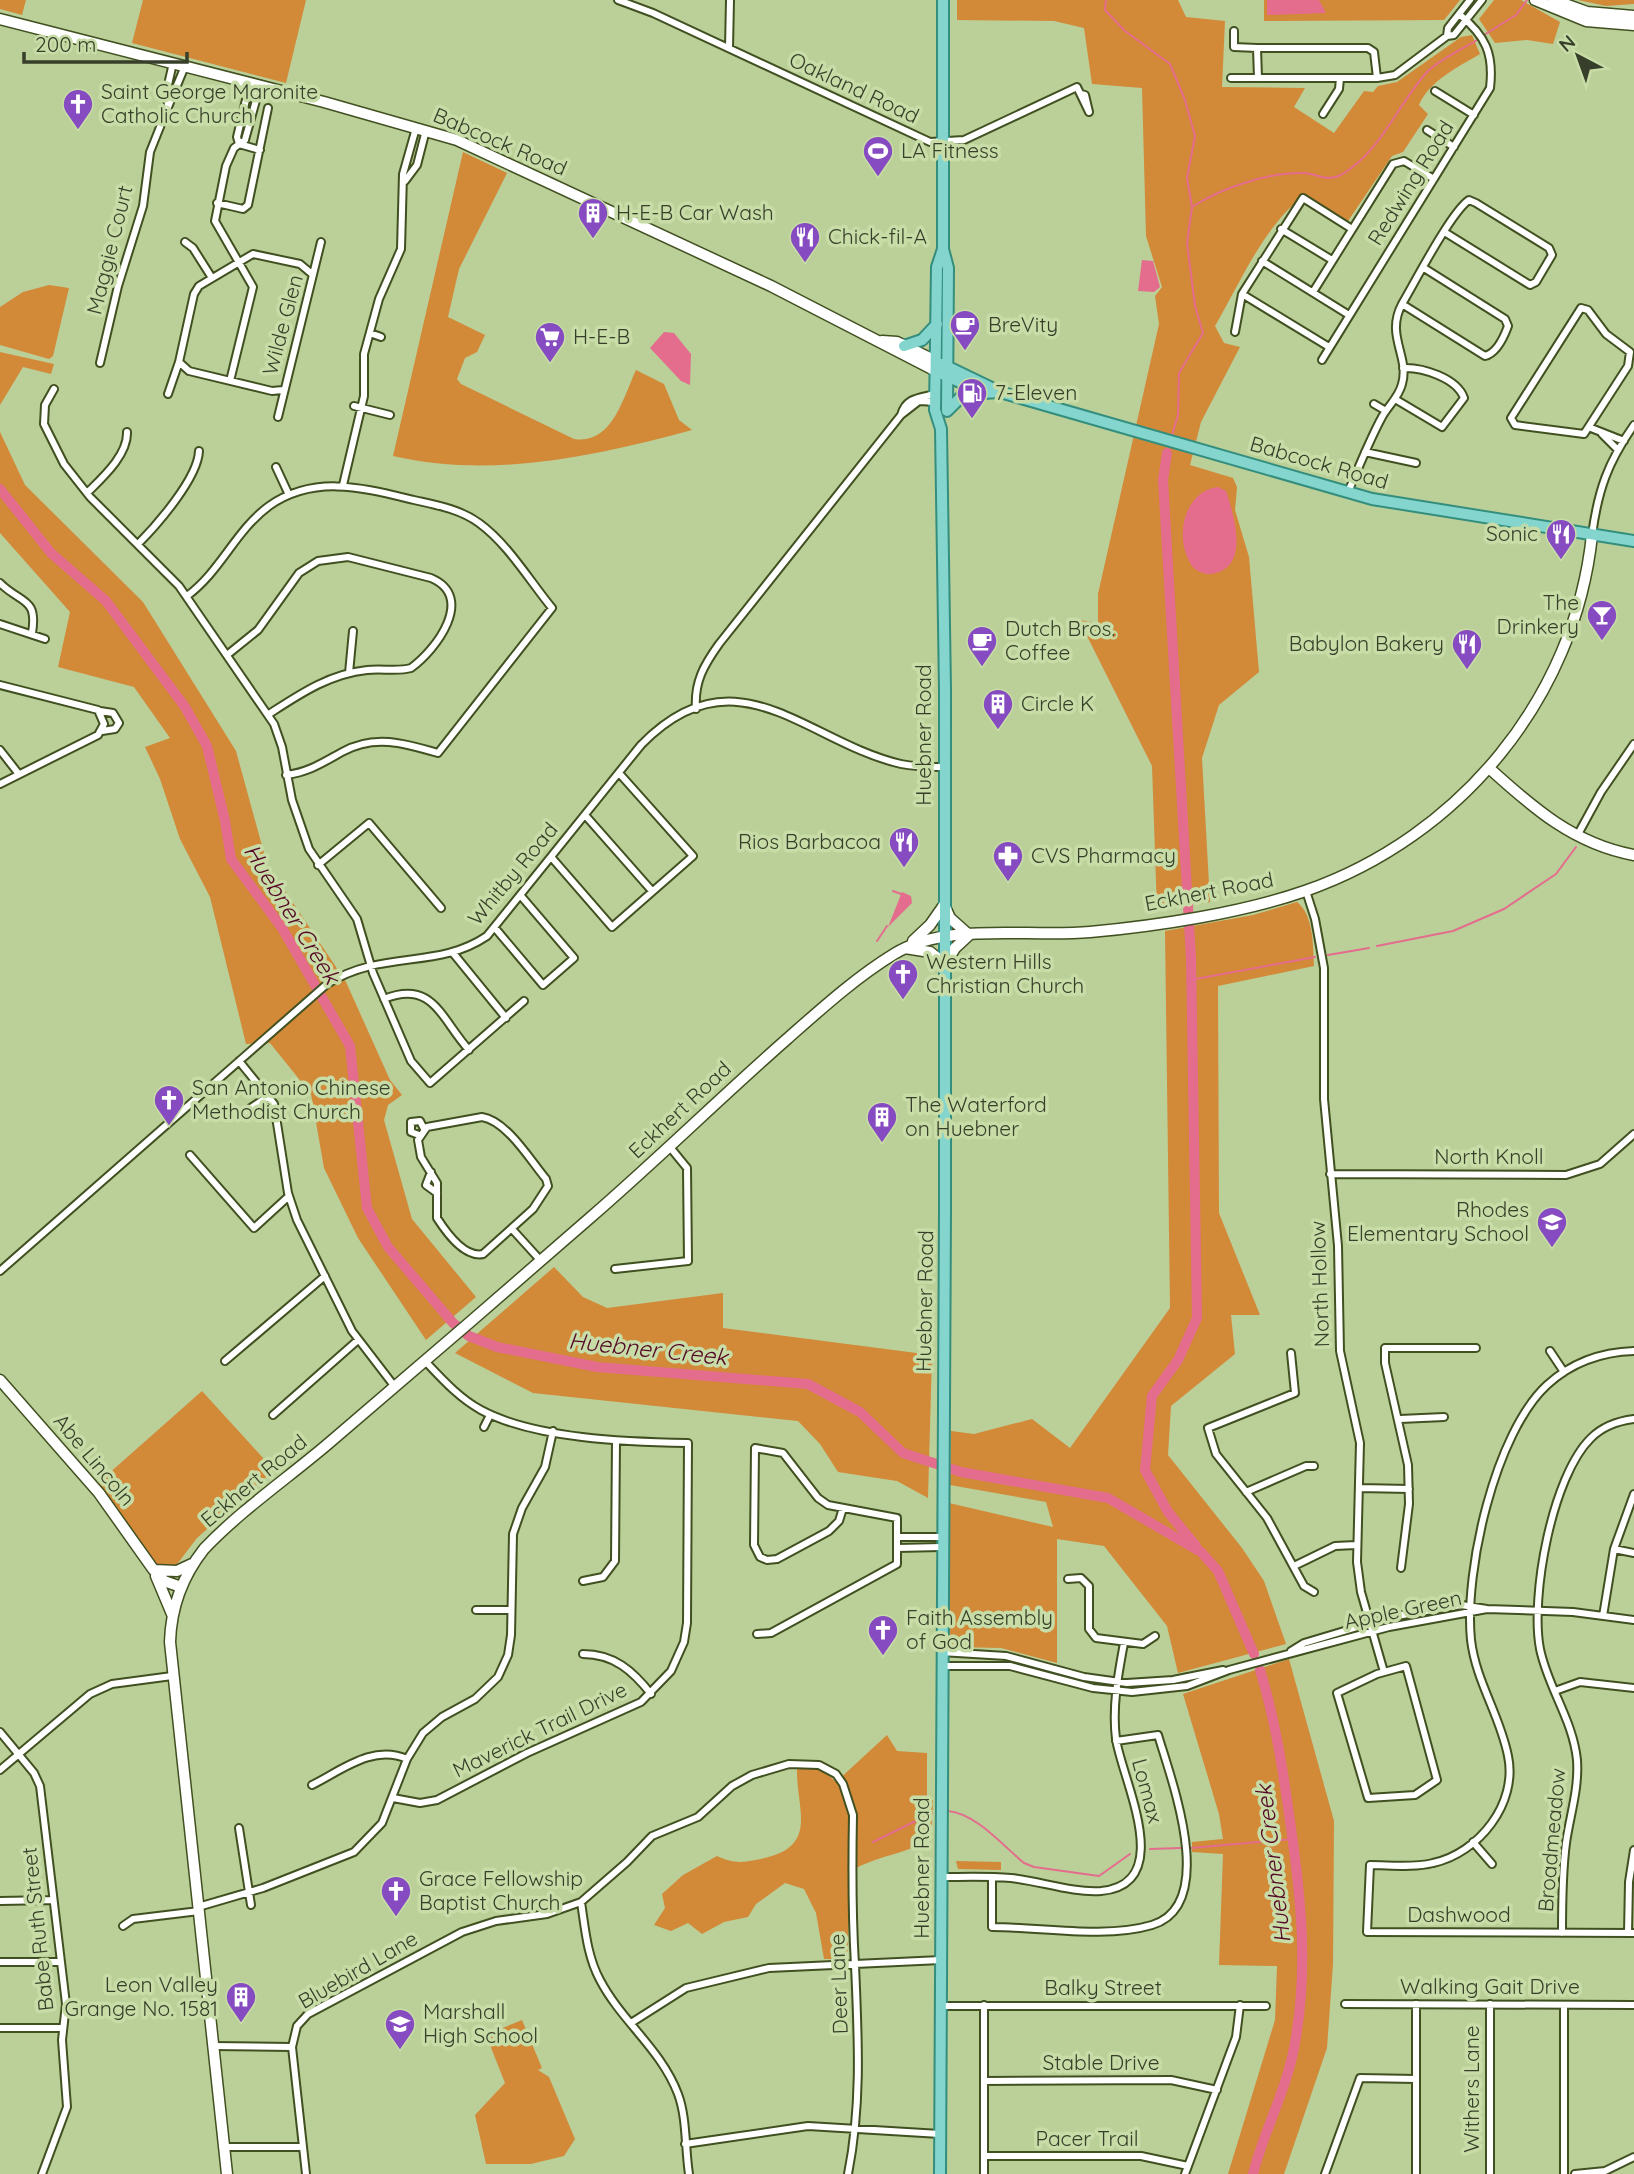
<svg xmlns="http://www.w3.org/2000/svg" width="1634" height="2174" viewBox="0 0 1634 2174" font-family="Quicksand,sans-serif">
<style>
.green{fill:#d28938}
.water{fill:#e46c8d}
.lines{fill:none;stroke-linecap:round;stroke-linejoin:round}
.stream{stroke:#e46c8d;stroke-width:2}
.river{stroke:#e46c8d;stroke-width:10}
.street-casing{stroke:#415020;stroke-width:10}
.secondary-casing{stroke:#415020;stroke-width:13}
.primary-casing{stroke:#348e7e;stroke-width:14}
.street{stroke:#fff;stroke-width:6}
.secondary{stroke:#fff;stroke-width:10}
.primary{stroke:#84d5cd;stroke-width:10}
.labels{text-anchor:middle;stroke-width:7;stroke-linejoin:round;paint-order:stroke}
.street-label{font-size:21px;fill:#373f2a;stroke:#c7dca6}
.poi-label{font-size:21px;fill:#373f2a;stroke:#c7dca6;text-anchor:start}
.water-label{font-size:23px;font-style:italic;fill:#550726;stroke:#c7dca6}
</style>
<rect width="100%" height="100%" fill="#bbcf99"/>
<path class="green" d="M0,0h26l-4,15 -22,-6z
M143,0h163l-20,83 -154,-40z
M957,0h221l8,17 39,4 -3,66 83,1 -11,19 40,26 30,-42 9,1 5,-6 19,-4 64,-45 11,-2 8,19c-22,13 -51,27 -61,51l9,9 -25,38 -11,4 -44,65 -42,-26c-40,26 -67,90 -91,131l9,17 16,4 -39,75 -11,43 43,13 4,9 -2,23 14,47 10,115 -40,33 -17,53 8,144 -53,8 -5,-144 -73,-146 19,3v-29l61,-270 -4,-28 7,-9 -16,-51 -4,-148 -50,-4 -8,-56 -30,-7 -97,-1z
M1264,0h196l-16,20 -180,1z
M1494,0h27l39,22 -7,22 -26,-4 -32,3 -16,-24z
M1578,0h56v4l-28,2z
M463,152l44,21 -48,96 -11,48 37,18 -8,17 -12,6 -8,21 4,5 113,55c38,6 49,-41 62,-69l28,14 15,36 13,10c-96,26 -199,49 -299,26z
M49,285l20,3 -16,68 -4,3 -49,-14v-38l23,-15z
M0,352l54,12 -3,10 -28,-7 -23,38z
M0,432l25,53 118,117 93,149 31,113 79,118 44,98 12,15 -14,10 -4,15 28,99 64,78 -50,43 -68,-102 -34,-70 -13,-74 -41,-51 -24,1 -36,-147 -30,-58 -20,-60 -15,-32 25,-9 -36,-51 -76,-20 12,-55 -70,-79z
M1297,902c17,13 16,45 17,64l-96,20 1,227 41,102h-29l4,39 -64,52 -3,49 74,93 22,33 22,63 -108,29 -11,-47 -63,-80 -47,-7v124l-56,-15 -46,-1 -6,-4v-140l104,24 -7,-25 -96,-17 1,-54 23,3 58,-15 38,29 100,-140 -5,-377 88,-16z
M554,1267l29,30 24,11 116,-15v35l209,27 -4,143 -31,-17 -59,-9 -18,-28 -22,-23 -265,-28 -78,-40z
M202,1391l72,79 -77,68 -19,25 -5,4h-14l-61,-84z
M1289,1659l45,162 -1,143 -6,84 -43,126h-56l47,-154 2,-54 -58,-1 4,-111 -31,-2v-10l31,-3 -4,-25 -36,-120z
M887,1735l10,16 30,2v47h6l-2,38c-24,17 -56,17 -81,34l-2,78 -7,9h-17l-8,-46 -12,-24 -19,-6 -29,21 -8,13 -24,5 -22,12 -14,-11 -17,8 -17,-6 11,-17 -3,-14 21,-19 34,-19c19,9 28,6 48,2 54,-13 31,-49 32,-90l25,1 14,13z
M956,1861l45,1v8l-43,-1z
M522,2020l20,48 -4,2 11,7 26,62 -11,17 -33,8h-45l-11,-49 30,-32 -19,-48z"/>
<path class="water" d="M1267,0h52l7,13 -59,2z
M1142,260l11,1 7,26 -6,5 -16,-1z
M664,332l10,1 17,21 -1,31 -9,-4 -31,-33z
M1218,487l8,4c9,27 24,78 -15,83 -6,1 -15,-3 -19,-8 -19,-28 -8,-75 26,-79z
M902,892l9,4 1,7 -24,24z"/>
<g class="lines">
<path class="stream" d="M1106,0l-1,10 20,21 45,33 15,36 10,36 -8,42 5,29 -5,36 8,63 8,27 -24,40 -1,42 -6,20
M1484,35l32,-20 11,-15
M1192,207c29,-19 77,-35 112,-34 13,1 24,9 37,2 40,-23 56,-70 86,-103 13,-13 34,-22 50,-32
M1167,453l3,-9
M893,891l8,3
M877,941l10,-15
M1377,946l76,-15 51,-22 52,-35 20,-27
M1328,955l41,-7
M1190,980l125,-23
M948,1811c29,3 54,34 76,52l10,4 65,9 31,-22
M873,1842l59,-29
M1191,1848l102,-9
M1150,1849l31,-1"/>
<path class="river" d="M1167,453l-4,27 28,478 6,360 -19,42 -26,36 -7,74 23,42 28,34
M0,489l51,64 55,48 79,106 22,39 18,75 6,38 51,69 68,118 17,162 21,39 65,76 16,13 28,11 100,20 211,17 52,28 43,41 58,19 147,26 93,54 17,19 36,83
M1253,2174c11,-43 33,-83 41,-126 15,-77 7,-151 -4,-227 -7,-51 -15,-102 -30,-151"/>
<g class="street-casing">
<path id="street" d="M618,0l35,13 277,129 34,-2 113,-53 12,25
M1234,31v16l23,1
M1447,36l1,-8 22,-28
M729,48l1,-48
M173,63l-6,26 1,18 17,-41
M1231,78h146l18,-3 52,-39 7,-1 28,-35
M1258,78l-1,-30h111l6,4 3,26
M1435,91l39,24
M1081,94l4,1 4,17
M1323,114l16,-25 1,-11
M1427,130l27,17
M239,144l-2,-7 13,-54
M239,144l21,6
M405,181l12,-16 9,-35
M217,203l26,6 5,-4 20,-97
M1281,229l51,31
M185,242l8,6 19,30
M1262,261l87,54
M1313,292l80,-128 11,-3 30,18
M1242,294l87,53
M1402,304l83,52c12,-3 19,-19 23,-30l-3,-7 -81,-51
M1581,308l7,2 18,24 24,18 -2,14 -44,68 -69,-9 -4,-7z
M1235,332l7,-38 61,-96 49,31
M370,333l11,4
M1322,360l168,-272c4,-34 -4,-52 -31,-74
M179,362l10,9 83,20 11,-1
M100,363l18,-77 25,-80 7,-54 18,-45
M230,381l23,-94 -38,-66 11,-55 8,-18 11,-8 15,-54
M54,389l-9,16 -1,19 20,40 26,33 89,89 95,138 8,23 10,53 17,49 48,70 16,54 38,88 19,22 94,-82
M168,394l11,-32 15,-68 5,-8 54,-32 47,10 12,10
M1395,399l47,28 22,-29c-7,-20 -42,-31 -61,-30
M1374,404l12,7
M354,406l36,9
M901,415l18,-14 17,1
M278,417l43,-175
M1591,428l33,13
M1602,434l16,16
M1365,452l51,11
M276,467l13,28
M343,485l21,-89v-42l15,-55 22,-50 2,-75 13,-46
M1348,492c11,-25 21,-51 34,-75 6,-11 17,-20 20,-33 8,-28 -17,-48 0,-80 13,-22 49,-92 67,-104l7,3 73,45 3,7 -16,27 -6,3 -84,-52
M87,493c15,-15 41,-38 40,-61
M1592,535c6,-45 16,-73 42,-110
M138,544c19,-19 60,-66 61,-93
M0,583c21,21 38,14 32,50
M187,596c34,-25 48,-65 82,-90 46,-32 95,-18 145,-6 22,5 46,9 65,23 29,21 50,57 73,85l-114,145c-34,-10 -64,-19 -96,-1 -20,11 -33,20 -56,23
M0,624l45,15
M227,655l31,-25 41,-57 19,-12 30,-4 83,21c45,19 5,72 -20,90 -14,4 -29,0 -44,2 -38,4 -67,24 -98,44
M349,673l4,-42
M0,685l98,25 6,14 -6,11 -98,49
M696,709c-2,-27 8,-44 23,-65l182,-229c5,-18 19,-17 34,-21
M100,711l13,2 6,10 -4,6 -13,2
M0,750l18,23
M585,815l67,76
M1577,836l24,-44 33,-48
M552,858l60,69 81,-71 -74,-83
M318,865l51,-42 72,85
M1306,891l9,28 9,49v131l14,147 2,105 20,92 -3,119 4,30 23,80
M495,928l48,57 31,-27 -53,-62
M453,953l53,65
M384,999c49,-20 57,20 85,51
M239,1061l35,43 14,89 9,27 55,111 43,56
M246,1111l23,-15
M482,1117c25,4 48,43 64,62l2,7 -15,23 -50,45c-19,4 -37,-22 -46,-36v-35l-16,-26 -3,-17 9,-13z
M419,1135l-8,-3v-10l9,-1 4,8
M190,1155l64,73 35,-32
M431,1172l-5,13 11,8
M1330,1174l236,1 34,-11 34,-30
M512,1229l29,32
M615,1269l73,-8 -1,-93 -18,-22
M0,1271l327,-287c56,-35 110,-14 160,-48l154,-191c95,-98 165,-3 260,19 14,3 28,3 42,3
M1550,1351l14,21
M1634,1351c-33,1 -63,12 -87,34 -52,48 -83,186 -76,255 5,42 29,75 37,116 10,47 -29,97 -75,107 -20,5 -43,2 -63,2l-3,67 267,1
M1291,1353l4,40 -87,35 8,26 51,64 37,68 10,6
M225,1361l100,-85
M273,1415l85,-75
M1400,1419l44,-2
M484,1427l6,-12
M1360,1488l49,1
M1246,1492l60,-26h8
M897,1537h44
M897,1548l44,-1
M1614,1549l20,4
M1294,1566l41,-20 21,-1
M1401,1568l8,-64 -1,-39 -23,-102v-15h91
M1068,1579l13,-1 8,8v43l7,9 47,6 12,-8
M583,1581l20,-4 12,-16 1,-120
M476,1610h35
M1603,1616l11,-67 20,-55
M757,1634l14,-1 126,-69v-46l-69,-13 -10,-7 -35,-45 -28,-5 -1,97 6,12 7,3 10,-1 52,-28 10,-10 4,-13
M1291,1651l13,-8 87,-26 70,-12 26,4 86,3 61,8
M941,1652l65,4 78,21 43,6 46,-3 50,-10
M583,1654c31,0 50,17 68,40
M941,1666h69l83,22 39,4 55,-6 42,-16 160,-43 98,-18
M1406,1666l31,114 -22,15 -47,3 -31,-105 40,-19z
M1555,1691l25,-9 54,6
M0,1732l34,41 6,13 26,218 -4,36 5,67 -25,67
M0,1770l90,-76 22,-10 60,-8
M312,1785c30,-15 61,-41 95,-26
M393,1798l27,5 17,-3 90,-47 114,-51 30,-31 13,-29 3,-19 1,-180c-60,-1 -153,-4 -207,-33 -22,-12 -39,-31 -56,-49
M239,1828l12,77
M1473,1842l19,22
M941,1877c23,0 47,-1 70,1 29,3 61,15 90,13 76,-7 21,-111 15,-152 -4,-32 2,-64 8,-96
M992,1877v50c49,0 113,12 160,-2 67,-20 19,-146 6,-190l-42,6
M0,1901l53,-1
M581,1902c4,26 6,54 19,78 22,42 61,69 78,114 9,24 7,55 11,80
M198,1907l65,-19 91,-36 28,-29 25,-64 16,-26 19,-16 33,-18 23,-22 10,-22 3,-20 2,-101 9,-26 23,-41 8,-36
M123,1926l10,-7 66,-8
M1562,1933c0,-30 0,-60 4,-90 4,-28 13,-54 11,-83 -4,-40 -29,-72 -37,-111 -10,-52 12,-173 51,-211 12,-12 27,-17 43,-19
M1628,1933l1,-51 5,-32
M0,1962h61
M1345,2004l289,1
M984,2005v169
M941,2006h325
M631,2023l55,-35 83,-20 172,-8
M0,2028h63
M212,2046l80,1
M984,2081l187,-1 46,10
M685,2144l123,-18 132,8
M224,2147h78
M984,2156h157l47,10
M306,2174l-14,-127 5,-21 11,-12 154,-82 34,-11 51,-7 34,-12 46,-40 25,-26 46,-19 34,-31 20,-11 37,-11 30,1 17,9 7,10 10,31c-1,50 -1,100 2,150 3,71 7,139 -7,209
M1185,2174l51,-137 4,-32
M1325,2174l35,-96 56,1
M1416,2174v-170
M1490,2174v-170
M1564,2174v-169
M1575,2174l30,-3 29,-14"/>
</g>
<g class="secondary-casing">
<path id="secondary" d="M1535,0l51,21 48,4
M1554,0l33,12 47,4
M0,19l324,83 133,38 314,146 165,85
M882,341l15,1 39,19
M1489,768c44,40 85,76 145,87
M913,941l17,-16 14,-20
M905,948l25,4 15,12 10,-16 14,-13 -19,-17 -5,-11
M0,1380l99,113 54,76 11,12 17,6
M154,1570l23,1 15,-7
M156,1576l16,38
M227,2174l-57,-532c1,-35 12,-65 34,-93 37,-39 84,-71 125,-106 88,-75 175,-150 262,-226 67,-58 130,-120 196,-178 34,-30 68,-61 107,-85 54,-33 134,-16 196,-22 67,-6 152,-19 215,-41 155,-54 270,-193 287,-356"/>
</g>
<g class="primary-casing">
<path id="primary" d="M943,0v249l5,19 -1,142
M904,346l18,-6 15,-16
M942,364l58,28
M942,374l36,16
M947,411l17,-17 36,-2 372,107 262,42
M940,2174l5,-962v-522l-4,-261 -6,-19 2,-143 6,-18"/>
</g>
<use href="#street" class="street"/>
<use href="#secondary" class="secondary"/>
<use href="#primary" class="primary"/>
</g>
<defs>
<g id="church-pin" transform="scale(1.575)"><path d="M0 17L-7.5 6A9.5 9.5 0 1 1 7.5 6Z" fill="#874bc1" stroke="#c7dca6"/><path d="M-1.2-6h2.4v3.5h3.3v2.4h-3.3V6h-2.4V-.1h-3.3v-2.4h3.3Z" fill="#fff"/></g>
<g id="stadium-pin" transform="scale(1.575)"><path d="M0 17L-7.5 6A9.5 9.5 0 1 1 7.5 6Z" fill="#874bc1" stroke="#c7dca6"/><path d="M0-5a6.5 5 0 1 0 0 10a6.5 5 0 1 0 0-10ZM-3.5-1.8h7v3.6h-7Z" fill="#fff"/></g>
<g id="building-pin" transform="scale(1.575)"><path d="M0 17L-7.5 6A9.5 9.5 0 1 1 7.5 6Z" fill="#874bc1" stroke="#c7dca6"/><path d="M-4-6H4V6H1V3H-1V6H-4ZM-2.5-4.3h1.7v1.8h-1.7ZM.8-4.3h1.7v1.8H.8ZM-2.5-1h1.7V.8h-1.7ZM.8-1h1.7V.8H.8Z" fill="#fff"/></g>
<g id="restaurant-pin" transform="scale(1.575)"><path d="M0 17L-7.5 6A9.5 9.5 0 1 1 7.5 6Z" fill="#874bc1" stroke="#c7dca6"/><path d="M-5-6h1v4h1v-4h1v4h1v-4h1v5L-1.5 .5V6h-2V.5L-5-1ZM5-6V6H3V1.5H1.5Q1.5-4 5-6Z" fill="#fff"/></g>
<g id="cafe-pin" transform="scale(1.575)"><path d="M0 17L-7.5 6A9.5 9.5 0 1 1 7.5 6Z" fill="#874bc1" stroke="#c7dca6"/><path d="M-5.5-4.5H6V0H3Q3 3.5 0 3.5H-2.5Q-5.5 3.5-5.5 0ZM3-3.2v2h1.7v-2ZM-6 4.5H4V6H-6Z" fill="#fff"/></g>
<g id="supermarket-pin" transform="scale(1.575)"><path d="M0 17L-7.5 6A9.5 9.5 0 1 1 7.5 6Z" fill="#874bc1" stroke="#c7dca6"/><path d="M-6-5.5h2.5l.6 2H6L4.5 2H-2.5L-4.4-4H-6ZM-1.5 3.2a1.3 1.3 0 1 0 .1 0ZM3 3.2a1.3 1.3 0 1 0 .1 0Z" fill="#fff"/></g>
<g id="fuel-pin" transform="scale(1.575)"><path d="M0 17L-7.5 6A9.5 9.5 0 1 1 7.5 6Z" fill="#874bc1" stroke="#c7dca6"/><path d="M-5.5-6h7V0h2V4h1.3V-2.5L3-4.5l.8-.8L6-3V5H2.5V1h-1V6h-7ZM-4.2-4.7v3.2H.2V-4.7Z" fill="#fff"/></g>
<g id="bar-pin" transform="scale(1.575)"><path d="M0 17L-7.5 6A9.5 9.5 0 1 1 7.5 6Z" fill="#874bc1" stroke="#c7dca6"/><path d="M-6-5H6L.8 .8V4.5H3.5V6h-7V4.5H-.8V.8Z" fill="#fff"/></g>
<g id="pharmacy-pin" transform="scale(1.575)"><path d="M0 17L-7.5 6A9.5 9.5 0 1 1 7.5 6Z" fill="#874bc1" stroke="#c7dca6"/><path d="M-2-6h4v4h4v4h-4v4h-4v-4h-4v-4h4Z" fill="#fff"/></g>
<g id="school-pin" transform="scale(1.575)"><path d="M0 17L-7.5 6A9.5 9.5 0 1 1 7.5 6Z" fill="#874bc1" stroke="#c7dca6"/><path d="M0-5L7-2L0 1L-7-2ZM-4 1L0 2.5L4 1V4Q0 6-4 4Z" fill="#fff"/></g>
</defs>
<g fill-rule="evenodd">
<use href="#church-pin" x="78" y="104"/>
<use href="#stadium-pin" x="878" y="151"/>
<use href="#building-pin" x="593" y="213"/>
<use href="#restaurant-pin" x="805" y="237"/>
<use href="#cafe-pin" x="965" y="325"/>
<use href="#supermarket-pin" x="550" y="337"/>
<use href="#fuel-pin" x="972" y="393"/>
<use href="#restaurant-pin" x="1561" y="534"/>
<use href="#bar-pin" x="1602" y="615"/>
<use href="#cafe-pin" x="982" y="641"/>
<use href="#restaurant-pin" x="1467" y="644"/>
<use href="#building-pin" x="998" y="704"/>
<use href="#restaurant-pin" x="904" y="842"/>
<use href="#pharmacy-pin" x="1008" y="856"/>
<use href="#church-pin" x="903" y="974"/>
<use href="#church-pin" x="169" y="1100"/>
<use href="#building-pin" x="882" y="1117"/>
<use href="#school-pin" x="1552" y="1222"/>
<use href="#church-pin" x="883" y="1630"/>
<use href="#church-pin" x="396" y="1891"/>
<use href="#building-pin" x="241" y="1997"/>
<use href="#school-pin" x="400" y="2024"/>
</g>
<g class="labels">
<g class="street-label">
<text transform="translate(854 88) rotate(25)" y="7">Oakland Road</text>
<text transform="translate(500 142) rotate(23)" y="7">Babcock Road</text>
<text transform="translate(1411 183) rotate(-58)" y="7">Redwing Road</text>
<text transform="translate(110 250) rotate(-76)" y="7">Maggie Court</text>
<text transform="translate(283 325) rotate(-75)" y="7">Wilde Glen</text>
<text transform="translate(1319 463) rotate(16)" y="7">Babcock Road</text>
<text transform="translate(924 735) rotate(-90)" y="7">Huebner Road</text>
<text transform="translate(513 874) rotate(-50)" y="7">Whitby Road</text>
<text transform="translate(1209 892) rotate(-11)" y="7">Eckhert Road</text>
<text transform="translate(680 1110) rotate(-43)" y="7">Eckhert Road</text>
<text x="1489" y="1164">North Knoll</text>
<text transform="translate(1320 1284) rotate(-92)" y="7">North Hollow</text>
<text transform="translate(925 1301) rotate(-89)" y="7">Huebner Road</text>
<text transform="translate(94 1460) rotate(50)" y="7">Abe Lincoln</text>
<text transform="translate(254 1481) rotate(-40)" y="7">Eckhert Road</text>
<text transform="translate(1403 1610) rotate(-12)" y="7">Apple Green</text>
<text transform="translate(540 1730) rotate(-26)" y="7">Maverick Trail Drive</text>
<text transform="translate(1147 1791) rotate(75)" y="7">Lomax</text>
<text transform="translate(1552 1840) rotate(-85)" y="7">Broadmeadow</text>
<text transform="translate(922 1868) rotate(-90)" y="7">Huebner Road</text>
<text x="1459" y="1922">Dashwood</text>
<text transform="translate(38 1929) rotate(-96)" y="7">Babe Ruth Street</text>
<text transform="translate(358 1970) rotate(-30)" y="7">Bluebird Lane</text>
<text transform="translate(839 1984) rotate(-92)" y="7">Deer Lane</text>
<text x="1490" y="1994">Walking Gait Drive</text>
<text x="1103" y="1995">Balky Street</text>
<text x="1101" y="2070">Stable Drive</text>
<text transform="translate(1472 2089) rotate(-90)" y="7">Withers Lane</text>
<text x="1087" y="2146">Pacer Trail</text>
</g>
<g class="poi-label">
<text x="101" y="99">Saint George Maronite<tspan x="101" dy="24">Catholic Church</tspan></text>
<text x="901" y="158">LA Fitness</text>
<text x="616" y="220">H-E-B Car Wash</text>
<text x="828" y="244">Chick-fil-A</text>
<text x="988" y="332">BreVity</text>
<text x="573" y="344">H-E-B</text>
<text x="995" y="400">7-Eleven</text>
<text x="1538" y="541" text-anchor="end">Sonic</text>
<text x="1579" y="610" text-anchor="end">The<tspan x="1579" dy="24">Drinkery</tspan></text>
<text x="1005" y="636">Dutch Bros.<tspan x="1005" dy="24">Coffee</tspan></text>
<text x="1444" y="651" text-anchor="end">Babylon Bakery</text>
<text x="1021" y="711">Circle K</text>
<text x="881" y="849" text-anchor="end">Rios Barbacoa</text>
<text x="1031" y="863">CVS Pharmacy</text>
<text x="926" y="969">Western Hills<tspan x="926" dy="24">Christian Church</tspan></text>
<text x="192" y="1095">San Antonio Chinese<tspan x="192" dy="24">Methodist Church</tspan></text>
<text x="905" y="1112">The Waterford<tspan x="905" dy="24">on Huebner</tspan></text>
<text x="1529" y="1217" text-anchor="end">Rhodes<tspan x="1529" dy="24">Elementary School</tspan></text>
<text x="906" y="1625">Faith Assembly<tspan x="906" dy="24">of God</tspan></text>
<text x="419" y="1886">Grace Fellowship<tspan x="419" dy="24">Baptist Church</tspan></text>
<text x="218" y="1992" text-anchor="end">Leon Valley<tspan x="218" dy="24">Grange No. 1581</tspan></text>
<text x="423" y="2019">Marshall<tspan x="423" dy="24">High School</tspan></text>
</g>
<g class="water-label">
<text transform="translate(292 914) rotate(58)" y="8">Huebner Creek</text>
<text transform="translate(648 1349) rotate(6)" y="8">Huebner Creek</text>
<text transform="translate(1273 1864) rotate(-97)" y="8">Huebner Creek</text>
</g>
</g>
<g transform="translate(1578 56) rotate(319)" stroke="#c7dca6" stroke-width="5" paint-order="stroke">
<path d="M0-5L12 26L0 18L-12 26Z" fill="#373f2a"/>
<text y="-10" font-size="19" font-weight="bold" text-anchor="middle" fill="#373f2a">N</text>
</g>
<path d="M24 52v10h163v-10" fill="none" stroke="#373f2a" stroke-width="3.5"/>
<text x="35" y="52" font-size="21" fill="#373f2a" stroke="#c7dca6" stroke-width="5" paint-order="stroke">200 m</text>
</svg>
